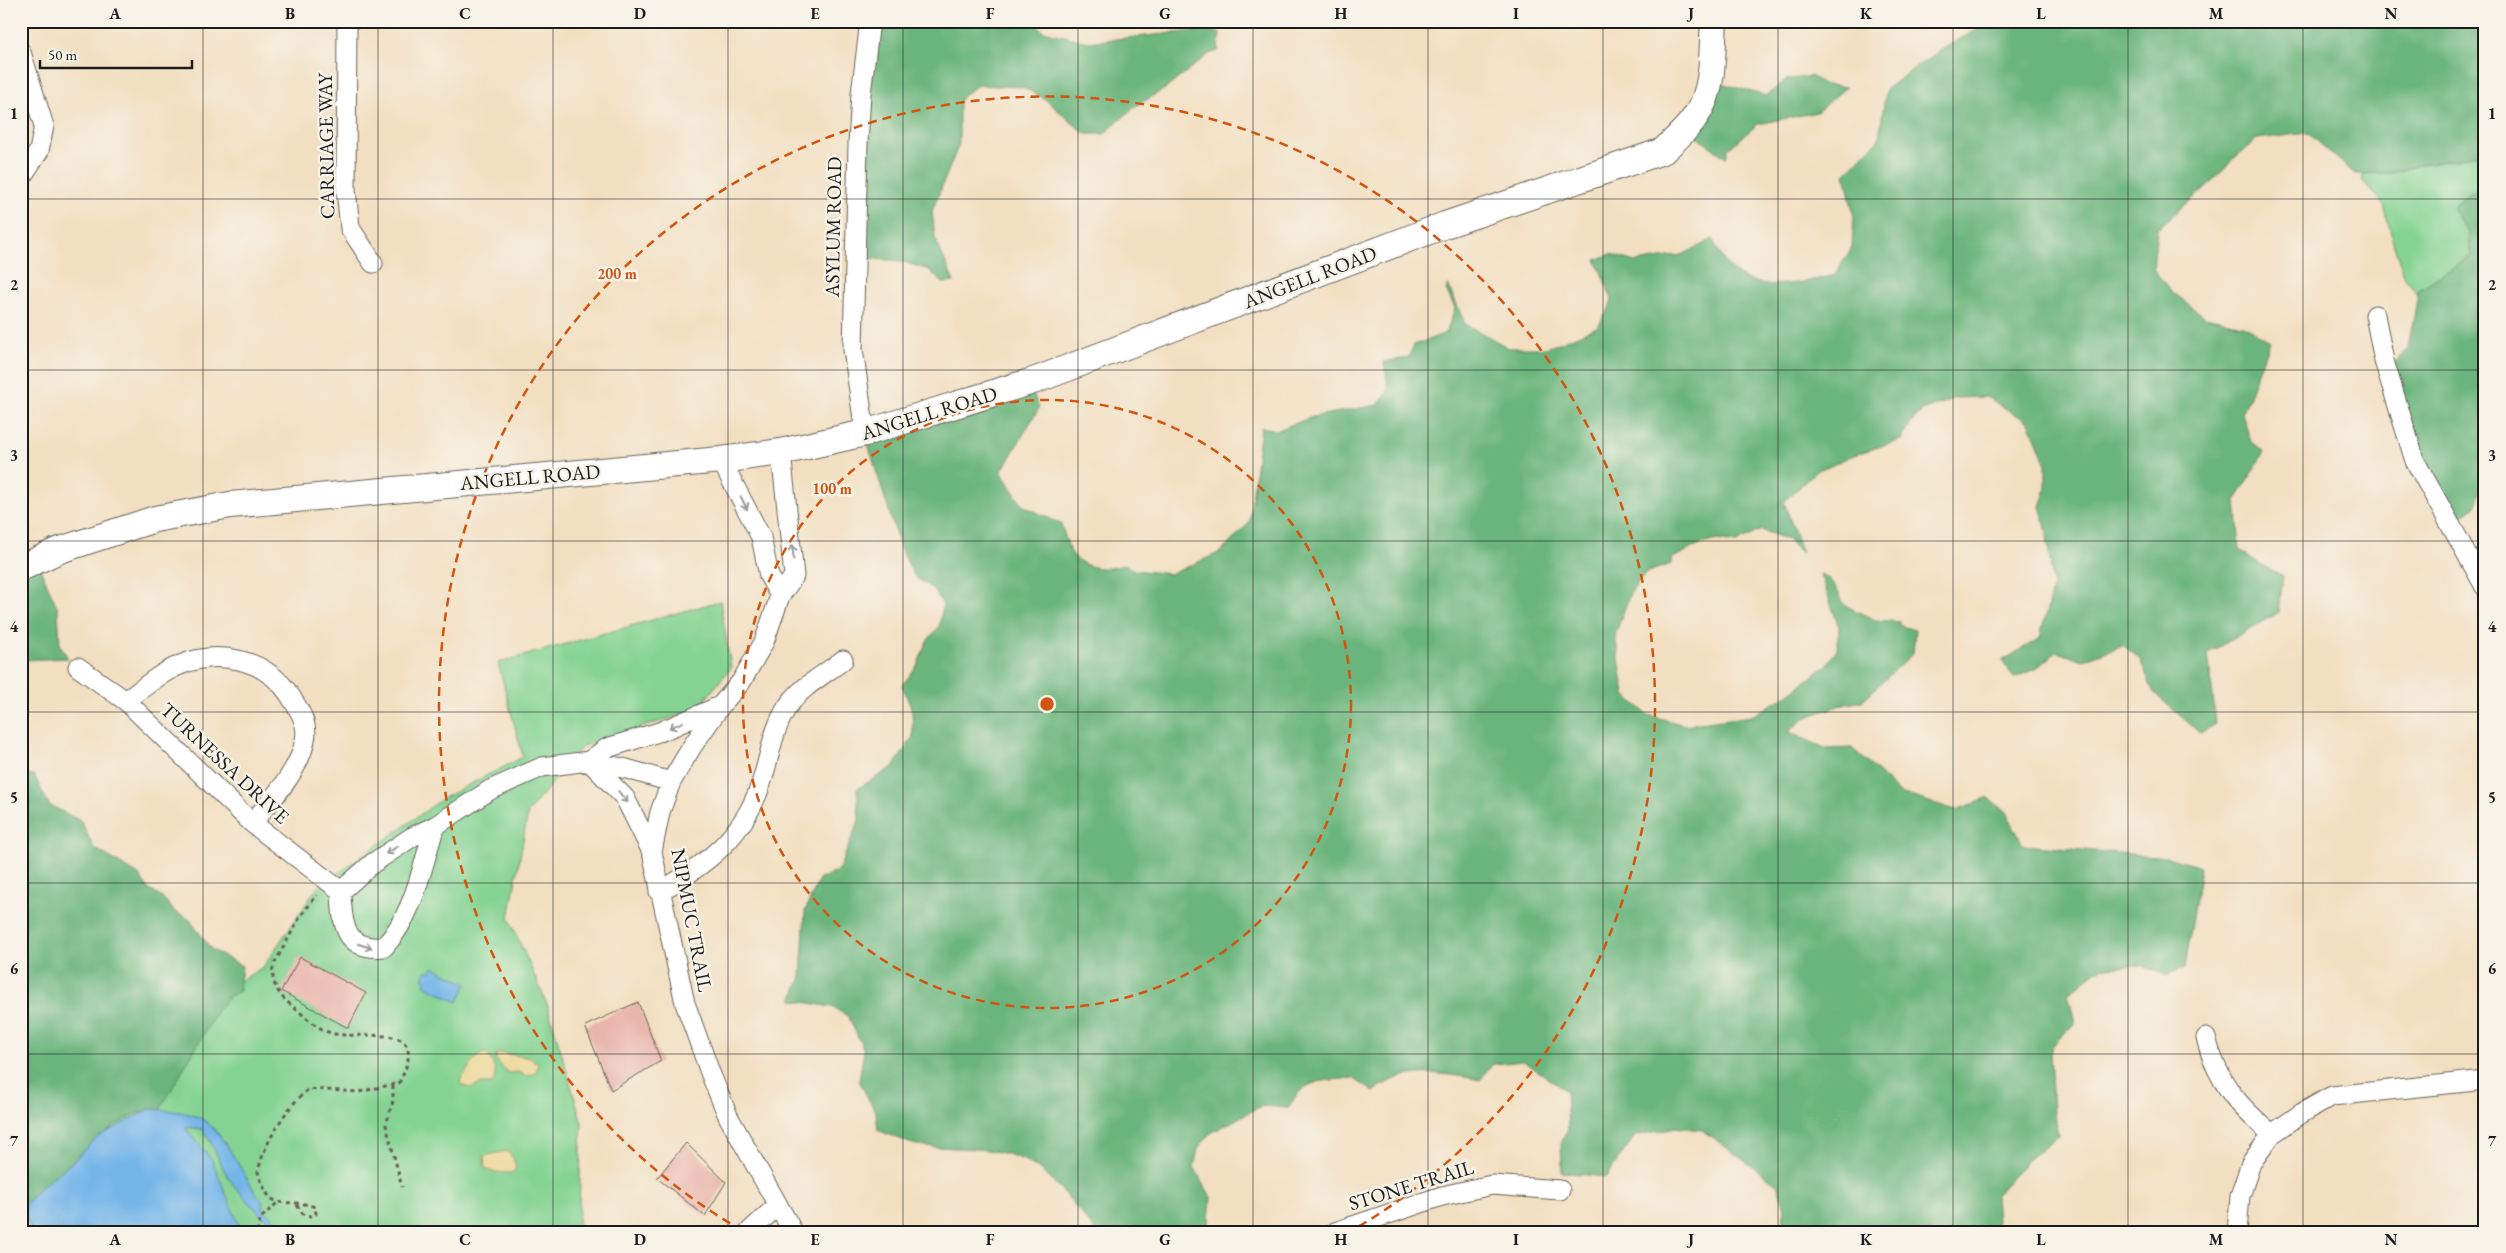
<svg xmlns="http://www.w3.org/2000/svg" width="2506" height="1253" viewBox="0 0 2506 1253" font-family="'EB Garamond',serif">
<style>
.green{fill:#84d393;stroke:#507858}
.forest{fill:#6bb57d;stroke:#44684c}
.sand{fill:#eeda9e;stroke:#857b5d}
.water{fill:#74b6e9;stroke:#486982}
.building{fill:#e9b5ac}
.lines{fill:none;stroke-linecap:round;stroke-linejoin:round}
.street-casing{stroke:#676056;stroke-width:21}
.secondary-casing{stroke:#676056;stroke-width:28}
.path{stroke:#676056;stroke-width:3;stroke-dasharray:4 4;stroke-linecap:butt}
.street{stroke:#fff;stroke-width:19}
.secondary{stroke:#fff;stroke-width:26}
.oneway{stroke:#999}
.grid{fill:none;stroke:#1c1c1c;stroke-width:1;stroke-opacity:0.55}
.ring{fill:none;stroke:#d4530e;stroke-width:2.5;stroke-dasharray:9 6}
.labels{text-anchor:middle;stroke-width:5;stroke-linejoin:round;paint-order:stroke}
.street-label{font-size:20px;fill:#1c1c1c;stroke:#f7f3e8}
.centre{fill:#d4530e;stroke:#f7f3e8;stroke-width:2.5}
.ring-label{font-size:15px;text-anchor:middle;font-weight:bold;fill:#d4530e;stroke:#f7f3e8;stroke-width:5;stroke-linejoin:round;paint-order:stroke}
.neatline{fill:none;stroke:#1c1c1c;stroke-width:2}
.grid-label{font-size:16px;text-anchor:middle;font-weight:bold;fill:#1c1c1c}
</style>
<rect width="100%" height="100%" fill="#f7f3e8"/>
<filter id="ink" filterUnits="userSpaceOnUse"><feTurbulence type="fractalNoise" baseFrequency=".02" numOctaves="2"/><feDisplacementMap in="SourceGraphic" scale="10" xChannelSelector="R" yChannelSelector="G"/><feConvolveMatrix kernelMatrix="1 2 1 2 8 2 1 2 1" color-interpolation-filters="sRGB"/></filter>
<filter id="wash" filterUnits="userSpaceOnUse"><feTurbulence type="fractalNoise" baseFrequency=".0096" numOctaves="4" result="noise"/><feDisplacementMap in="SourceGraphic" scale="20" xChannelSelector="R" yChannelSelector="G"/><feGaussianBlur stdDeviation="1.12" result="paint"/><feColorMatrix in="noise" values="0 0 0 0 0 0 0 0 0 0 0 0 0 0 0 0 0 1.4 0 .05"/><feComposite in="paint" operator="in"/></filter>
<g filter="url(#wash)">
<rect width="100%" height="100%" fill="#f2dfc1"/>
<path class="green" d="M2485,153v32l-16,9 -17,14 16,25 4,23 -53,33 -1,5 -13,-16 -11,-32 -10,-41 -21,-24 -2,-8h31l28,-9 34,-4z
M720,601l11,67 -35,42 -113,36 -55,66 -19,106 38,86 35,119 -4,109h-557v-98l150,-111 92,-56 53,-78 129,-92 78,-40 -25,-94z"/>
<path class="forest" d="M865,21h169l9,10 45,11 115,-12 17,3 -2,18 -9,3 -44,35 -29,17 -32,28h-19l-41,-36 -22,-11 -43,-2 -15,9 -5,8v42l-27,67 3,27 19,44 -11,1 -14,-13 -29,-9 -46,-4z
M1999,21h486v132l-31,7 -34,4 -28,9 -37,1 -47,-41 -51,6 -24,20 -28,29 -48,41 -4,40 17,21 35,27 38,8 27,16 -28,73 9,28 13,10 -28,48 4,50 21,15 22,11 -4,36 -71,41 8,71 -16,9 -46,-40 -15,-35 -16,-13 -40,15 -26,-8 -22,17 -21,9 -12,-17 38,-23 13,-53 -7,-57 -6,-22 6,-17v-25l-17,-42 -43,-25 -31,1 -33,13 -8,8 -13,21 -42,13 -43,18 -32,31 18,51 -15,-14 -26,-9 -25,13 -19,-3 -17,4 -29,15v5l-26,9 -15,21 -15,41 10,60 23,20 36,10 68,-9 37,-22 38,-29 10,-16 2,-22 -19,-53c15,6 18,18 24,31l31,15 25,2 -2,3 17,5 -2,23 -51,48 -24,5 -34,12 -15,14 38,17 25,-1 48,45 56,17 32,-12 18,13 17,34 144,12 34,10 -16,101 -20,7 -24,-10 -38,2 -35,26 7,30 -23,23 -2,6 3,62 7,21 -33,25 -32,36 3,36h-217l4,-24 -8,-24 -75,-54 -27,-3 -40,9 -29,41 -44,-5 -1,-31 7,-12 -2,-38 -42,-30 -31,3 -13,16c-34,-7 -78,-14 -106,12l-21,-14c-29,3 -51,0 -64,30l-28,-2 -52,28 -11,15 -4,18 17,30 -3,35h-112c-21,-26 -45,-61 -77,-74 -32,-13 -69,-8 -102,-13 -13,-3 -27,-10 -39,-15l-2,-17 -17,-32 5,-31 -16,-34 -16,-9 -40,-7 9,-24 4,-65 14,-32 15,-6 6,-6 19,-47 -2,-31 36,-22 20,-30 -1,-27 -10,-25 15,-19 10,-25 12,-14 4,-22 -9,-15 -19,-13 -14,-27 -39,-125 163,-52 14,35 -38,64 21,33 39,19c3,8 5,18 9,26 9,19 37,22 55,14l9,6 37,4 50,-22 28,-29 12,-96 17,3 34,-13 66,-12 11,-15 -5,-28 24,-4 6,-13 32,-12 9,-25 -9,-18 2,-6 17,40 44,24h38l50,-21 12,-18 3,-10 -16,-39 15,-6 24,8 47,-7 31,-16c21,59 73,48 122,36l17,-28 2,-30 -9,-43 34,-35 7,-50c35,-26 71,-53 113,-68z
M1811,76l14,9 21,2 -29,25 -59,12 -30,25 -2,9 -34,-25 16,-54 58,17 20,-16z
M2485,185v293l-6,12 -2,15 -25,18 -28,-42 -33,-114 17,-19 11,-59 53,-33 -4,-23 -16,-25 17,-14z
M35,557l23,52 2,36 8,13 -47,2v-98z
M21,775h13l15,30 32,16 13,27 45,27 9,14 16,10 11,13 14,7 22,30 31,17 -3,25 -11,6 -11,14 -62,107 -16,-6 -24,13 -94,84z"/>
<path class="sand" d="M483,1053l4,1c6,9 12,20 5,30h-11l-11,4 -9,-3 -1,-4 14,-21z
M500,1053l32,5 6,7 -2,8 -9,3 -9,-4 -10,1 -12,-13v-5z
M507,1151l6,7 3,10 -4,5 -20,-1 -7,-4 -1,-12z"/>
<path class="water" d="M433,967l34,17 -9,18 -34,-17 2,-5 -3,-2 4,-8 4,2z
M149,1109c16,1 34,2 49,8 25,10 46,63 65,85l-1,6 25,24h-11c-13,-18 -32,-32 -46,-52 -11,-16 -15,-35 -28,-51l-17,-2 27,33 27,65v7h-207l-5,-13 -2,-15 18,-19 28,-22 27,-26z"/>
<g id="blocks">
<path class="building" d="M300,957l66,36 -18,35 -67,-37z
M638,1002l23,59 -50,29 -26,-64z
M686,1143l40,39 -21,34 -48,-38z"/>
</g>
</g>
<g filter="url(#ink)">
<use href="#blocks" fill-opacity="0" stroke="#676056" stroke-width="1"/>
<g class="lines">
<g class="street-casing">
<path id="street" d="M347,21l-1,168 4,39 23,35
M21,52l23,74 -5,25 -18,27
M2375,315l9,46 31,100 70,126
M865,433l-12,-84 5,-205 3,-50 9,-73
M781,452l13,124 -14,20 -16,46 -23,40 -20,23 -28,40 -22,37 -11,30 -8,40 33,151 26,72 17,41 65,116
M721,460l40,77 8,39 11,20
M78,667l48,34 126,122 89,68
M126,701c17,-13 34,-28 54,-36 39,-16 85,-6 109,29 9,14 20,29 16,46 -6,32 -33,59 -53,83
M435,826c-14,43 -20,87 -51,121 -40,4 -42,-23 -43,-56l32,-28 39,-26 23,-11 55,-36 52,-23 47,-6 38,8 44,13
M652,852l-27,-54 -36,-37 18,-13 55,-17 58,-25
M659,892c50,-29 89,-59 105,-118 7,-24 10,-47 24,-68 14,-20 36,-31 55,-46
M2206,1038c12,45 31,67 66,96
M749,1232l28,-26
M1335,1232l107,-36 50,-11 68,5
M2237,1232l3,-36 11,-33 21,-29 30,-21 30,-17 153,-16"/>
</g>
<g class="secondary-casing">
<path id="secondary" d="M21,568l36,-17 98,-32 75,-14 491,-45 60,-8 84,-19 171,-53 409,-155 218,-74c15,-14 32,-29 40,-48 11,-24 9,-56 11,-82"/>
</g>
<path class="path" d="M393,1085v16l-7,24 16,62
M297,1205l6,9 7,2 6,-2 -1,-7c-32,-12 -43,11 -57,-35 5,-27 29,-67 51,-83l50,3 40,-9c33,-63 -28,-43 -64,-49 -16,-3 -31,-19 -44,-29 -13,-10 -20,-22 -18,-39l27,-49 17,-22
M256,1232l5,-14 16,-15"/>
<use href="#street" class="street"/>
<use href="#secondary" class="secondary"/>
</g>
<defs><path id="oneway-shaft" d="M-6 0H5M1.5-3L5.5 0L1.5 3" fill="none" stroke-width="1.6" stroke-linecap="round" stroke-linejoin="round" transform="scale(1.25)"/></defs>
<g class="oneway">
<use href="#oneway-shaft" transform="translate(744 503) rotate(63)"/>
<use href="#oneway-shaft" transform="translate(793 552) rotate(-94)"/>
<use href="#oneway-shaft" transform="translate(676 725) rotate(157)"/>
<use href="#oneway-shaft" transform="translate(623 797) rotate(51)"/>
<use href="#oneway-shaft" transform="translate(392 850) rotate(147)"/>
<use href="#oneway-shaft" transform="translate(365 946) rotate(18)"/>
</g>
</g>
<path class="grid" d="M203,21v1211M378,21v1211M553,21v1211M728,21v1211M903,21v1211M1078,21v1211M1253,21v1211M1428,21v1211M1603,21v1211M1778,21v1211M1953,21v1211M2128,21v1211M2303,21v1211M21,199h2464M21,370h2464M21,541h2464M21,712h2464M21,883h2464M21,1054h2464"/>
<g class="ring">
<circle cx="1047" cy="704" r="304"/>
<path d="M743 1231A608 608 0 1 1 1351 1231"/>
</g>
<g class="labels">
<g class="street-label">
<text transform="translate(326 146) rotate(-91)" y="7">CARRIAGE WAY</text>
<text transform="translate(833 227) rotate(-89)" y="7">ASYLUM ROAD</text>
<text transform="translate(1310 277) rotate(-21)" y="7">ANGELL ROAD</text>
<text transform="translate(929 413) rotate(-17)" y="7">ANGELL ROAD</text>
<text transform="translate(530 477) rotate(-5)" y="7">ANGELL ROAD</text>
<text transform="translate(225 763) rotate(43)" y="7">TURNESSA DRIVE</text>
<text transform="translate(692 920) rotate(79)" y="7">NIPMUC TRAIL</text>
<text transform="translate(1411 1185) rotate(-17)" y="7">STONE TRAIL</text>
</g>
</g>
<circle cx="1047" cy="704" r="8" class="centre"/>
<g class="ring-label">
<text x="617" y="279">200 m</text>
<text x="832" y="494">100 m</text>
</g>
<rect width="2506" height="1253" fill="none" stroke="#f7f3e8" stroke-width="55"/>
<path d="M40 60v8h152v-8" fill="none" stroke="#1c1c1c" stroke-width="2.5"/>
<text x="48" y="60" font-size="15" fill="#1c1c1c" stroke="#f7f3e8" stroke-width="4" paint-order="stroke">50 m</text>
<rect x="28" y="28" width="2450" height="1198" class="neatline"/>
<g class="grid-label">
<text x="115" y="19">A</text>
<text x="290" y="19">B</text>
<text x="465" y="19">C</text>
<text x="640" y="19">D</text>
<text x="815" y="19">E</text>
<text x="990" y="19">F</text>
<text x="1165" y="19">G</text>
<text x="1341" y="19">H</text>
<text x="1516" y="19">I</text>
<text x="1691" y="19">J</text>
<text x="1866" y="19">K</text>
<text x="2041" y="19">L</text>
<text x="2216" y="19">M</text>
<text x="2391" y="19">N</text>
<text x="14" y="119">1</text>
<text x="2492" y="119">1</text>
<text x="14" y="290">2</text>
<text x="2492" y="290">2</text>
<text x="14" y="461">3</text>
<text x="2492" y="461">3</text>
<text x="14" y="632">4</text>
<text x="2492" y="632">4</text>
<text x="14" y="803">5</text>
<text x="2492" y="803">5</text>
<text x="14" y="974">6</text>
<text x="2492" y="974">6</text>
<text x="14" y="1146">7</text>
<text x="2492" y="1146">7</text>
<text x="115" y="1245">A</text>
<text x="290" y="1245">B</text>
<text x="465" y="1245">C</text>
<text x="640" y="1245">D</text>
<text x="815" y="1245">E</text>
<text x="990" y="1245">F</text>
<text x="1165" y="1245">G</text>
<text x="1341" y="1245">H</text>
<text x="1516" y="1245">I</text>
<text x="1691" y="1245">J</text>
<text x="1866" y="1245">K</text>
<text x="2041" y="1245">L</text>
<text x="2216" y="1245">M</text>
<text x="2391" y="1245">N</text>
</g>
</svg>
